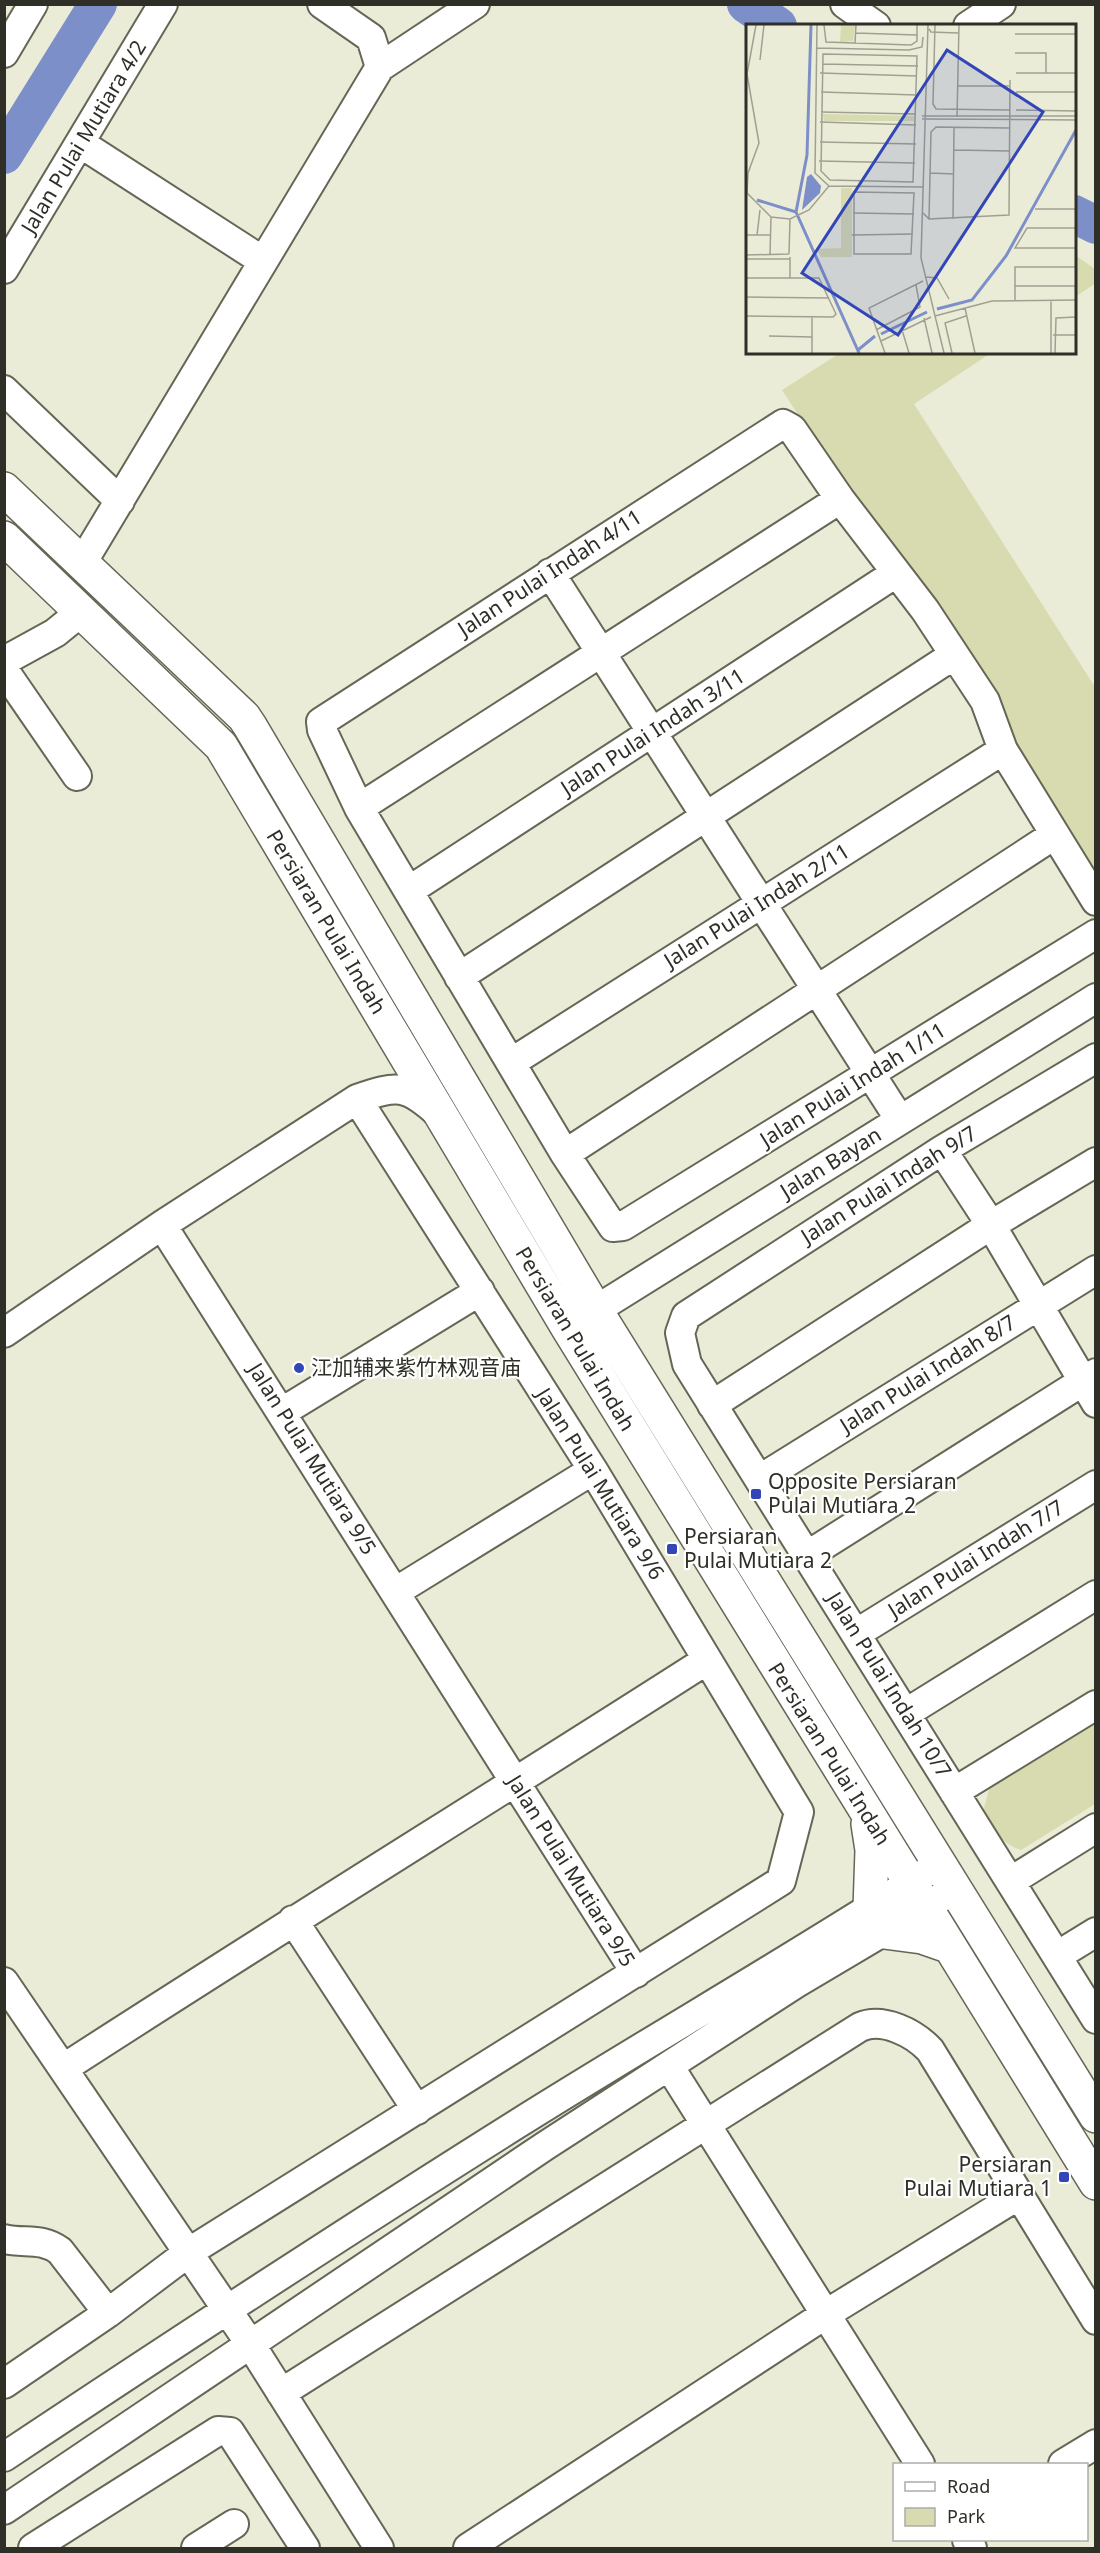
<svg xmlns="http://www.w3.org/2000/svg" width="1100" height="2553" viewBox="0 0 1100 2553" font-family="'Noto Sans','Noto Sans SC',sans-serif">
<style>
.green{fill:#d8dab0}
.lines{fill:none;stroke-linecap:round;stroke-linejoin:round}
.river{stroke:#7c8fc8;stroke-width:38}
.minor-casing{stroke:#656655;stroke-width:32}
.major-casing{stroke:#656655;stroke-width:36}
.minor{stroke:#fff;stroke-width:28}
.major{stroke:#fff;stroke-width:33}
.poi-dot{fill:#3246b8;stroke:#fff;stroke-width:2}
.labels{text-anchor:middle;stroke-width:4.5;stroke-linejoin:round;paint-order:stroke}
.street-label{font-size:21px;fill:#2f2f28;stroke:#fff}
.poi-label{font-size:21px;fill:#2f2f28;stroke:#fff;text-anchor:start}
.inset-river{fill:none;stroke:#7c8fc8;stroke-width:3}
.inset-road{fill:none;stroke:#a0a092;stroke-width:1.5}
.view{fill:#3246b8;fill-opacity:0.15;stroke:#3246b8;stroke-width:3}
.inset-edge{fill:none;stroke:#2f2f28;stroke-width:3}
</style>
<rect width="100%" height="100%" fill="#ebecd8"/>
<path class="green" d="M1075,255l20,14 1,14 -21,14z
M840,353h151l-77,51 181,283v184l-313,-481z
M1095,1721v83l-74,46c-20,-7 -28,-19 -38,-38l7,-26z"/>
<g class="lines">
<path class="river" d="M746,4l32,22
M4,155l94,-151
M1074,214l22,11"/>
<g class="minor-casing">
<path id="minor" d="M845,4l31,22
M968,26l33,-22
M4,53l29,-49
M380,67l95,-63
M80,143l183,118
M4,269l159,-265
M4,390l116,111
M82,563l298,-496 -9,-29 -49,-34
M550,573l350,547
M4,661l51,-28 26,-21
M4,670l73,106
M359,808l481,-309
M410,890l486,-317
M1096,901l-93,-151 -18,-49 -60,-91 -85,-111 -48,-70 -9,-5 -462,298 1,8 37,78 206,346 48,73 10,-1 473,-292
M459,977l495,-322
M1096,1058l-154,92 -256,166 -6,17 7,31 409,655
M512,1062l491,-312
M942,1150l49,75 105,178
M565,1154l489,-319
M162,1225l474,748
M578,1321l518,-323
M4,1333l158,-108 195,-126c41,-14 49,-15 82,15
M712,1405l279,-180 105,-63
M282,1412l198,-121
M760,1479l336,-209
M808,1555l288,-182
M395,1592l198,-122
M857,1633l239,-148
M906,1713l190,-118
M954,1792l142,-87
M1011,1881l85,-53
M293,1920l124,190
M1057,1956l39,-24
M4,1982l247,363 128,203
M669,2066l251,398
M64,2068c213,-138 429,-271 643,-408
M4,2239c21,5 37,-2 56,12l48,62
M4,2384l104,-71 81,-61 592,-371 18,-69 -206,-342 -236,-371
M281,2393l579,-366c23,-10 54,6 70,23l166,270
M4,2457c170,-113 341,-225 513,-333 137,-86 277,-166 413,-254
M1063,2464l33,-20
M4,2510l541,-364 250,-162 150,-89
M967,2540l5,8
M33,2548l185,-117 12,1 75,116
M196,2548l38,-24
M468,2548l358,-234 193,-119"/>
</g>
<g class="major-casing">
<path id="major" d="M4,489l240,228 6,9 345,583 501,807
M4,538l217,208 347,582 528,855
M868,1824l4,26 -2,59
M884,1932l38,5 26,9"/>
</g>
<use href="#minor" class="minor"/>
<use href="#major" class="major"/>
</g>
<g class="poi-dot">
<circle cx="299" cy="1368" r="6"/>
<rect x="750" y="1488" width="12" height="12" rx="3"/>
<rect x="666" y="1543" width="12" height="12" rx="3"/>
<rect x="1058" y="2171" width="12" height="12" rx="3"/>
</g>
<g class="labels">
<g class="street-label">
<text transform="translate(84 137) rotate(-59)" y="7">Jalan Pulai Mutiara 4/2</text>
<text transform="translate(550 573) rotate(-33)" y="7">Jalan Pulai Indah 4/11</text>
<text transform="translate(653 732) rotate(-33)" y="7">Jalan Pulai Indah 3/11</text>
<text transform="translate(757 906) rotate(-32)" y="7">Jalan Pulai Indah 2/11</text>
<text transform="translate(326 922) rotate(59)" y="7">Persiaran Pulai Indah</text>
<text transform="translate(853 1085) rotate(-32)" y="7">Jalan Pulai Indah 1/11</text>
<text transform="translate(831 1163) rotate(-32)" y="7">Jalan Bayan</text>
<text transform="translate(889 1185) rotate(-32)" y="7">Jalan Pulai Indah 9/7</text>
<text transform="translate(575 1339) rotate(59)" y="7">Persiaran Pulai Indah</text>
<text transform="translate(928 1374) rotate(-32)" y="7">Jalan Pulai Indah 8/7</text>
<text transform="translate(312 1459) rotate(58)" y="7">Jalan Pulai Mutiara 9/5</text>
<text transform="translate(600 1484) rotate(58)" y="7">Jalan Pulai Mutiara 9/6</text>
<text transform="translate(976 1559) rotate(-32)" y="7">Jalan Pulai Indah 7/7</text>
<text transform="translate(889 1685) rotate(58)" y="7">Jalan Pulai Indah 10/7</text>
<text transform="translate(829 1754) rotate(58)" y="7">Persiaran Pulai Indah</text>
<text transform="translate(571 1871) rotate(58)" y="7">Jalan Pulai Mutiara 9/5</text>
</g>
<g class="poi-label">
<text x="311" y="1375">江加辅来紫竹林观音庙</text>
<text x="768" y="1489">Opposite Persiaran<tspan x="768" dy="24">Pulai Mutiara 2</tspan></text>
<text x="684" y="1544">Persiaran<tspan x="684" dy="24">Pulai Mutiara 2</tspan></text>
<text x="1052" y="2172" text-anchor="end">Persiaran<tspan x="1052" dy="24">Pulai Mutiara 1</tspan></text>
</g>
</g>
<g transform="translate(746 24)">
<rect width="330" height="330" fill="#ebecd8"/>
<path d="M95,1h14l-2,16 -13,1zM77,90l91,2 1,5h-91zM95,164h11v69h-31l-4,-8 24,-1z" fill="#d8dab0"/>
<path d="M65,150l10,12 -1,7 -18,17 5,-33z" fill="#7c8fc8"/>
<path class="inset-river" d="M11,176l39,12 11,-57 4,-130M50,188l63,141M191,285l35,-9 34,-44 70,-126M135,310l46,-22M112,326l17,-14"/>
<path class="inset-road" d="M10,1l-9,49 12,69 -11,30 -1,20 24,24 19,2 19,-9 20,-24M71,1l-2,148 14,13 94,1M78,1l2,17 85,3 6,-4v-16M182,1l-7,233 23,95M189,1l-2,79 3,5 73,1M183,5l2,3 27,1M109,9l62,2M269,10h61M109,19l1,-18M71,24l92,2M163,26l13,-3 1,-10M269,29h31v20M77,30l94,2 -4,126 -83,-2 -9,-9zM14,36l4,-35M77,40l95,2M74,49l97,3M270,49h60M211,62h52M75,68l96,3M270,68h60M270,86l60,1M75,88l95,2M176,92h154M211,93l2,-92M176,95l154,1M74,98l96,3M74,118l96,2M208,126l56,1M73,137l96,2M184,149l24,1M108,168l60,1 -3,61h-57zM289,185h41M107,189l61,1M177,189l6,6 80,-4 1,-135M183,195l2,-87 5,-5 73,1M207,195l1,-92M330,204h-49l-12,20h61M0,211h24M11,211l3,-25M106,211l61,-1M24,230l1,-37M43,230l1,-35M0,231l43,-1M44,233v21M0,235h44M180,253l11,1 12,21M0,254h73l17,36 -3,3 -87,-1M269,262h61M0,273l83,1M269,276v-33h61M219,284l10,45M189,292l57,-15 84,-1M178,294l8,35M130,306l44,-23 -4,-22M156,306l7,23M307,311h23M23,312l43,1M135,317l50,-24M66,329v-36M139,329l-16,-45 54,-27M206,329l-7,-30 21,-7M305,329v-53M309,329l1,-35 20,-1"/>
<path class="view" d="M201,26l96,62 -145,223 -96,-62z"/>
<rect width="330" height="330" class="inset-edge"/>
</g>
<rect width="1100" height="2553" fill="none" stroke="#2f2f28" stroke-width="12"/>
<rect x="893" y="2463" width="195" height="78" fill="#ffffff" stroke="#acaca9" stroke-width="1.5"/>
<rect x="905" y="2482" width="30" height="9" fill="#ffffff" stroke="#acaca9" stroke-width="1.5"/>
<text x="947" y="2493" font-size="18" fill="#2f2f28">Road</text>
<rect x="905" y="2508" width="30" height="18" fill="#d8dab0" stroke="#acaca9" stroke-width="1.5"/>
<text x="947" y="2523" font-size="18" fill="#2f2f28">Park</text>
</svg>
